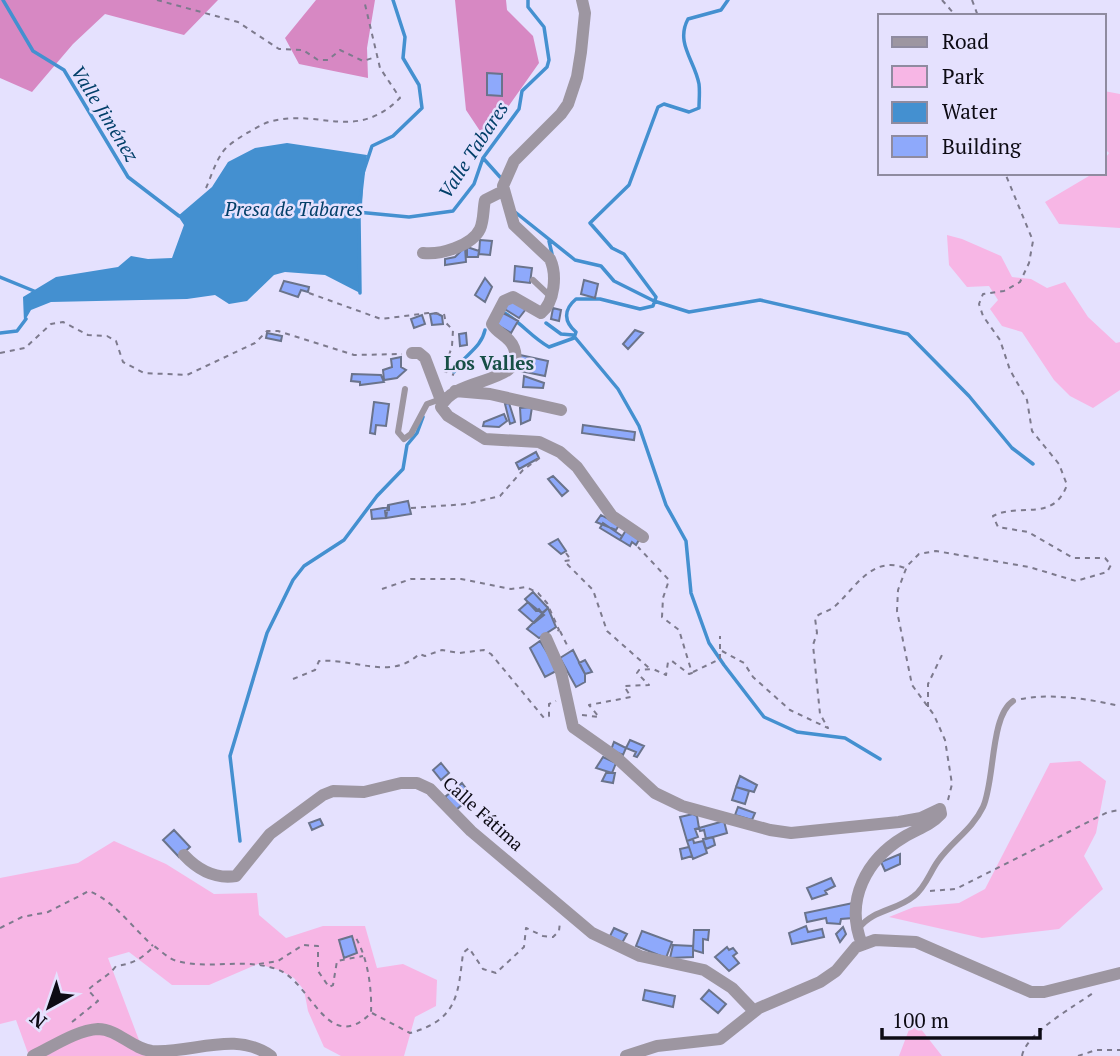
<svg xmlns="http://www.w3.org/2000/svg" width="1120" height="1056" viewBox="0 0 1120 1056" font-family="'PT Serif',serif">
<style>
.green{fill:#f7b6e5}
.forest{fill:#d788c3}
.water{fill:#4490d0}
.lines{fill:none;stroke-linecap:round;stroke-linejoin:round}
.stream{stroke:#4490d0;stroke-width:3.5}
.building{fill:#8ea9fb;stroke:#6a738b;stroke-width:2}
.path{stroke:#7d7a8d;stroke-width:2;stroke-dasharray:5 5;stroke-linecap:butt}
.service{stroke:#9d96a1;stroke-width:6}
.minor{stroke:#9d96a1;stroke-width:12}
.labels{text-anchor:middle;stroke-width:5;stroke-linejoin:round;paint-order:stroke}
.street-label{font-size:18px;fill:#0d0b14;stroke:#e5e1fe}
.water-label{font-size:19px;font-style:italic;fill:#023f69;stroke:#e5e1fe}
.neighbourhood-label{font-size:19px;font-weight:bold;fill:#174f46;stroke:#e5e1fe}
</style>
<rect width="100%" height="100%" fill="#e5e1fe"/>
<path class="green" d="M1104,91l16,3v134l-61,-4 -14,-22 49,-29h10v-13l5,-7 -5,-5z
M947,235l15,4 39,17 11,21 19,2 16,9 18,-6 23,35 28,26 4,-1v48l-27,18 -23,-12 -16,-16 -32,-48 -20,-6 -12,-17 8,-9 -9,-14 -22,1 -18,-22z
M1080,761l26,20 -10,52 -12,23 19,33 -44,40 -77,9 -93,-21 25,-10 45,-4 26,-14 65,-126z
M114,841l52,23 48,30 43,-1 2,22 27,23 37,-12h42l12,42 26,-4 34,16 -1,26 -21,11 -11,39h-63l-17,-9 -16,-36 -4,-21 -10,-12 -15,-8 -21,-6 -49,21h-37l-43,-33 -21,6 37,98h-116l-13,-36 -16,4v-146l78,-15z
M913,1019l29,37h-43z"/>
<path class="forest" d="M0,0h218l-34,35 -79,-21 -32,30 -41,48 -32,-14z
M316,0h59l-8,48 1,30 -69,-14 -14,-26z
M455,0h51l1,10 26,26 6,27 -43,61 -16,7 -14,-21z"/>
<path class="water" d="M287,143l80,12 -9,80 2,58 -35,-18 -40,-3 -11,3 -27,26 -18,3 -14,-9 -28,4 -136,3 -20,8 -7,12 -1,-25 33,-20 62,-10 13,-11 17,3 24,-1 12,-33 -6,-9 34,-29 16,-25 27,-14z"/>
<g class="lines">
<path class="stream" d="M3,0l30,51 31,19 64,107 51,39
M483,158l17,19
M362,176l10,-30 21,-10 29,-28 -3,-23 -16,-27 2,-21 -12,-37
M360,211l1,-20
M357,212l52,5 44,-6 21,-27 9,-26 36,-49 3,-18 25,-24 2,-7 -5,-33 -16,-20v-7
M515,212l60,48 26,6 13,15 40,20 35,11 71,-12 148,34 61,62 43,52 21,16
M359,218l1,75
M549,241l3,13
M0,277l34,14
M503,312c18,10 28,25 46,35l25,-9 2,-6c-12,-10 -13,-22 0,-33h24l40,10 13,-3 3,-9 -32,-43 -12,-6 -22,-25 39,-38 29,-78 6,-3 25,8 10,-4c0,-8 1,-16 0,-24 -4,-23 -24,-41 -11,-65l33,-9 7,-10
M546,323l15,11 12,1 45,54 21,37 27,79 20,36 5,52 18,50 15,22 40,52 33,15 48,6 35,21
M0,333l17,-2 9,-12
M454,372c9,-17 27,-23 31,-42
M240,841l-10,-85 37,-123 26,-53 11,-14 40,-26 33,-44 26,-27 4,-24 10,-12 6,-16"/>
</g>
<path class="building" d="M487,73l15,1v22l-15,-1z
M480,240l12,1 -2,14 -11,-1z
M465,247l1,15 -21,3v-6l10,-2z
M467,247l12,4 -1,6h-11z
M515,266l17,2 -2,15 -16,-2z
M485,278l7,9 -7,15 -10,-7z
M584,280l14,4 -3,14 -14,-4z
M284,281l25,6 -1,5 -7,-2 -3,7 -18,-6z
M513,299l13,10 -7,9 -16,-10z
M553,308l8,2 -2,11 -8,-2z
M436,313l6,3 1,8 -11,1 -2,-11z
M503,313l15,8 -7,12 -15,-9z
M422,315l3,9 -11,4 -3,-9z
M635,330l8,3 -15,16 -5,-5z
M267,333l15,3 -1,5 -15,-3z
M466,333l1,12 -7,1 -1,-12z
M520,355l28,6 -3,15 -25,-5z
M401,357v10l5,3 -9,8 -13,2 -1,-10 9,-3 -1,-8z
M352,374l29,1 3,7 -24,3v-3l-9,-1z
M524,376l20,7 -1,5 -20,-1z
M374,402l15,2 -3,22 -10,-1 -1,9 -5,-1z
M509,403l6,19 -5,2 -5,-20z
M532,407l-2,13 -9,4 -1,-16z
M504,414l3,7 -8,6 -16,-1 1,-4z
M583,425l52,7 -1,8 -52,-7z
M536,452l3,6 -20,11 -3,-6z
M553,476l15,15 -6,5 -14,-17z
M408,501l3,13 -25,4 2,-13z
M389,507v3l-4,1 1,7 -14,1 -1,-9z
M601,515l18,10 -3,5 -20,-8z
M603,523l19,13 -2,4 -20,-12z
M626,530l14,8 -4,7 -4,-3 -2,4 -10,-6z
M558,539l8,12 -5,3 -12,-10z
M533,592l15,16 -6,5 -3,-4 -3,2 -11,-12z
M528,602l16,13 -10,8 -15,-13z
M548,608l8,19 -17,11 -12,-9z
M540,641l18,29 -13,7 -15,-29z
M573,650l12,24v8l-9,5 -16,-29z
M585,660l7,12 -7,2 -6,-11z
M630,740l14,6 -7,11 -3,-1 2,-4 -10,-4z
M614,742l12,6 -3,7 -12,-5z
M603,757l13,6 -4,10 -16,-5z
M441,763l8,10 -8,7 -8,-10z
M606,773h9l-2,10 -11,-2z
M740,776l17,9 -3,7 -18,-5z
M462,783l10,13 -16,14 -11,-13z
M736,787l13,4 -4,13 -13,-4z
M738,807l17,6 -3,7 -17,-5z
M693,814l4,2 2,12 -4,1 3,8 -11,4 -7,-24z
M320,819l3,6 -11,5 -3,-7z
M724,821l3,12 -21,6 -2,-9 -4,1 -1,-3z
M174,830l16,17 -11,10 -16,-17z
M713,837l2,8 -9,4 -3,-10z
M693,839l1,4 9,-2 4,12 -14,6 -6,-18z
M689,847l3,9 -10,3 -2,-10z
M900,854v10l-15,7 -4,-9z
M831,878l4,8 -10,5 2,3 -15,5 -5,-11z
M853,903v15l-12,1 -1,5 -13,-1 -1,-5 -19,4 -2,-9z
M806,926l2,6 14,-3 2,8 -32,7 -3,-11z
M843,927l3,7 -6,8 -4,-8z
M614,928l13,6 -5,9 -12,-7z
M694,930h15l-1,10 -5,-1v14l-10,-3z
M642,931l30,11 -6,16 -30,-12z
M352,936l5,17 -13,5 -5,-18z
M673,945l20,1v11l-23,1z
M727,947l2,3 4,-2 4,5 -4,3 6,7 -10,8 -14,-14z
M645,990l30,6 -2,11 -30,-7z
M709,990l17,14 -8,9 -17,-14z"/>
<g class="lines">
<path class="path" d="M157,0l81,22 41,27 24,1 15,10h10l12,-10 23,11 13,-4
M942,0l14,16
M972,0l6,16
M206,188c5,-11 9,-25 16,-35 5,-8 17,-15 25,-20 8,-4 16,-10 25,-12 49,-12 84,21 128,-23l-20,-30 -16,-68
M309,293l72,26 47,-6 16,1 2,9 7,7 -1,16 -8,25 10,4
M0,353l25,-5 26,-24 12,-2 25,13 19,1 9,5 7,21 21,11 43,2 68,-32 12,-12h11l76,24 48,-1
M411,508l56,-4 33,-8 23,-26 18,-13
M566,553l5,7 -7,1 29,29 14,41 42,37
M382,589l29,-10h50l50,10 15,-2 12,6 9,10 12,27 -3,2
M560,631l9,18
M722,651l22,12 9,14 37,33 38,18 -8,-14 -7,-69 4,-12 -2,-15c5,-6 13,-6 19,-11 21,-18 37,-52 71,-39
M693,672l27,-13v-23
M293,679l22,-9 4,-9c35,-3 72,20 100,-7l6,2 17,-6 17,3 25,-3 7,4 53,64 5,-2v-12l7,-3
M1021,699c32,-6 67,0 99,7
M928,707v-23l14,-29
M582,715l17,2 -10,-12 42,-8 -7,-11 25,-1 -12,-12 2,-3 14,-1 13,6 2,-13 4,-1 17,13 3,-1 -13,-43 -17,-13 1,-19 6,-18 -31,-33
M948,800l4,-16 -7,-44 -11,-25 -22,-30 -15,-74 1,-21 9,-24 12,-12 17,-3 93,16 47,14 31,-9 4,-7 -6,-7h-32l-45,-26 -30,-5 -5,-11c27,-14 60,7 74,-31l-8,-21 -27,-33 -5,-31 -17,-30 -10,-30 -17,-24 -4,-12 4,-10 21,-3 16,-9 9,-19 4,-22 -28,-68
M930,891l26,-2 152,-77 12,-2
M0,928l22,-11 26,-5 41,-21c24,9 44,37 64,55
M259,964l19,-3 25,-16 15,1v25l11,16 4,-2 4,-24 26,-5
M372,1013l38,20c47,-13 48,-37 53,-80l6,-5 14,21 13,4 28,-26 2,-19 17,8 10,1 6,-6 1,-9
M72,1022l26,-21 -10,-11c10,-10 20,-13 28,-24 17,-2 27,-8 38,-20 7,5 15,13 23,15 34,9 69,-4 102,9 33,14 49,86 92,43 1,-24 -3,-54 -15,-75
M1022,1056c4,-23 53,-50 71,-63
M1078,1056l18,-6h24"/>
<path class="service" d="M533,280l18,17
M405,389l-7,43 6,7 7,-5 16,-30 11,-4
M859,928c15,-19 37,-17 55,-32 11,-8 16,-24 24,-35 14,-20 34,-31 45,-54 12,-26 7,-91 30,-106"/>
<path class="minor" d="M582,0l3,13 -4,39 -4,25 -9,27 -7,10 -47,47 -11,25 11,39 36,34c7,15 5,43 -9,54l-28,-16 -9,4 -12,23c5,10 18,12 22,24 13,37 -61,28 -73,59l7,9 37,23 54,3 21,10 17,15 35,49 31,21
M423,253c17,2 49,-7 57,-24 4,-9 3,-20 5,-29l18,-9
M412,353h7l6,5 17,45
M455,391l35,3 71,16
M546,638l15,34 12,55 44,31 38,35 27,13 88,24 21,3 108,-11 22,-4 19,-9
M184,855c14,15 32,24 52,21l34,-42 53,-39 10,-4 31,1 37,-9h16l13,6 41,42 121,102 48,23 64,14 28,18 22,23
M862,944c-18,-44 5,-85 42,-107 13,-8 26,-11 37,-23l-1,-5
M33,1056c19,-9 44,-26 65,-27 20,0 34,20 54,22 40,3 83,-21 119,5
M626,1056l31,-10 63,-7 39,-31 61,-26 16,-11 20,-24 19,-7 41,2 115,50h13l76,-19"/>
</g>
<g class="labels">
<g class="street-label">
<text transform="translate(483 814) rotate(42)" y="6">Calle Fátima</text>
</g>
<g class="water-label">
<text transform="translate(105 113) rotate(58)" y="7">Valle Jiménez</text>
<text transform="translate(473 150) rotate(-57)" y="7">Valle Tabares</text>
<text x="294" y="216">Presa de Tabares</text>
</g>
<g class="neighbourhood-label">
<text x="489" y="370">Los Valles</text>
</g>
</g>
<rect x="878" y="14" width="228" height="161" fill="#e5e1fe" stroke="#8f8ba0" stroke-width="2"/>
<rect x="892" y="37" width="35" height="10" fill="#9d96a1" stroke="#8f8ba0" stroke-width="2"/>
<text x="942" y="49" font-size="21" fill="#0d0b14">Road</text>
<rect x="892" y="66" width="35" height="21" fill="#f7b6e5" stroke="#8f8ba0" stroke-width="2"/>
<text x="942" y="84" font-size="21" fill="#0d0b14">Park</text>
<rect x="892" y="102" width="35" height="21" fill="#4490d0" stroke="#8f8ba0" stroke-width="2"/>
<text x="942" y="119" font-size="21" fill="#0d0b14">Water</text>
<rect x="892" y="136" width="35" height="21" fill="#8ea9fb" stroke="#8f8ba0" stroke-width="2"/>
<text x="942" y="154" font-size="21" fill="#0d0b14">Building</text>
<g transform="translate(49 1007) rotate(220)" stroke="#e5e1fe" stroke-width="5" paint-order="stroke">
<path d="M0-5L12 26L0 18L-12 26Z" fill="#0d0b14"/>
<text y="-10" font-size="19" font-weight="bold" text-anchor="middle" fill="#0d0b14">N</text>
</g>
<path d="M882 1028v10h158v-10" fill="none" stroke="#0d0b14" stroke-width="3.5"/>
<text x="892" y="1028" font-size="21" fill="#0d0b14" stroke="#e5e1fe" stroke-width="5" paint-order="stroke">100 m</text>
</svg>
